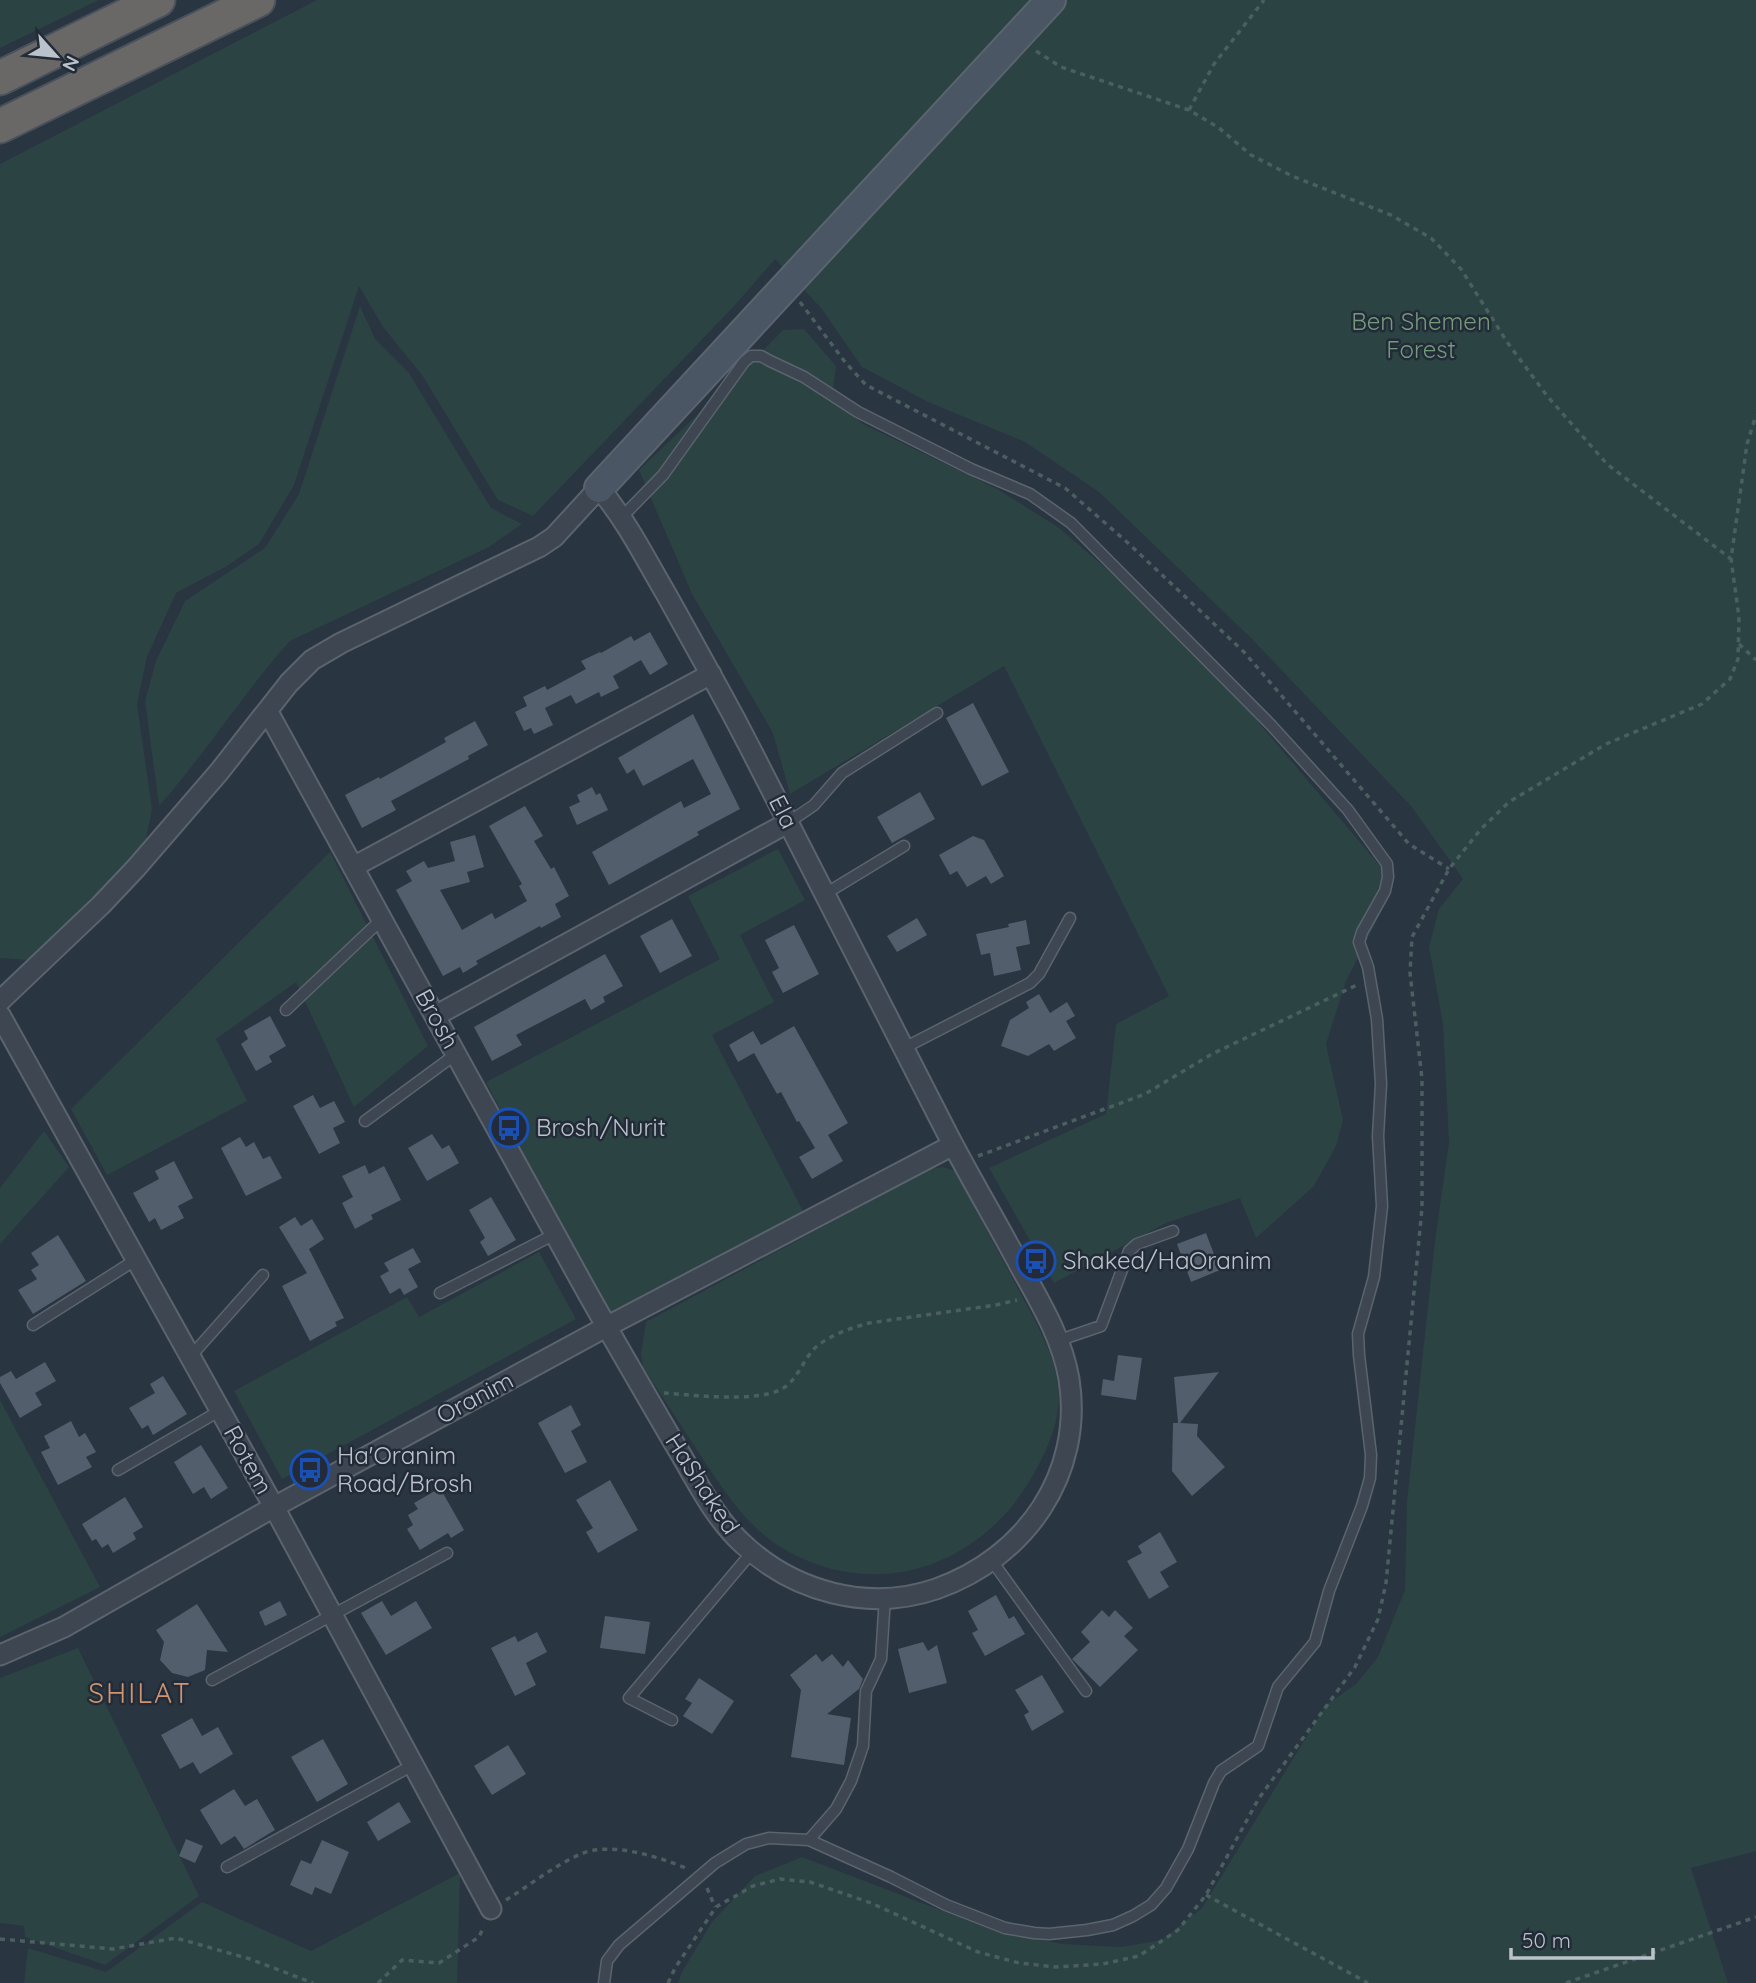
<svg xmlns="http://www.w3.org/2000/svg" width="1756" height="1983" viewBox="0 0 1756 1983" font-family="Quicksand,sans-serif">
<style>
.green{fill:#2c4343}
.building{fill:#525e6c}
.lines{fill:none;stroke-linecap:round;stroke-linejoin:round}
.service-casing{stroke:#5b646e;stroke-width:13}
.minor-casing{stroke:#5b646e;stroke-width:23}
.secondary-casing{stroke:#5b646e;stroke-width:32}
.trunk-casing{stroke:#48515c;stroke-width:37}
.path{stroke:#4b5f61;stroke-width:3.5;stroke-dasharray:5 5;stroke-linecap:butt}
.service{stroke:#3d4651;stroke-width:10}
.minor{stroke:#3d4651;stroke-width:19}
.secondary{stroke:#4b5664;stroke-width:28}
.trunk{stroke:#696866;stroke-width:33}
.labels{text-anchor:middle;stroke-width:5;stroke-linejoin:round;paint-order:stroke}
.park-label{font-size:24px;fill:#739a7a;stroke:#222b37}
.street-label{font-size:24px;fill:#bac2cb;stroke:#222b37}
.poi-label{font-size:24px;fill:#bac2cb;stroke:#222b37;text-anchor:start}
.quarter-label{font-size:28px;letter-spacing:2px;fill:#cf9571;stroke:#222b37}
</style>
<rect width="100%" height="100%" fill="#293541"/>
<path class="green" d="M0,0h99l-99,48z
M317,0h1439v1851l-65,17 37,115h-1050l4,-11 30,-50 43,-46 47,-19 193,74 67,13 59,3 41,-7 40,-32 124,-203 30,-21 22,-27 27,-67 2,-88 28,-261 14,-99 -6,-118 -14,-77 10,-38 24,-30 -52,-73 -160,-168 -152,-146 -74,-50 -97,-40 -66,-35 -41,-59 -46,-49 -40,46 -202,211 -35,-16 -76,-125 -39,-48 -24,-41 -65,199 -35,59 -32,22 -51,27 -29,64 -10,47 15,105 -7,35 -13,17 -103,99 -29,-2v-794z
M360,306l15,33 34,34 82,135 31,16 -33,23 -199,94c-47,52 -84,112 -131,165l-14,-105 11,-40 29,-60 80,-53 34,-54z
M804,329l32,37 -4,32 31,26 134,65 61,38 63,54 127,129 133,157 9,28 -44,86 -20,63 17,76 -7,26 -22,40 -58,52 -16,-40 -74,25 -112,60 -65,-115 117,-54 10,-90 53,-28 -165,-330 -214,128 -17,-61 -81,-139 -53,-124 94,-89 50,-51z
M778,849l27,51 -65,35 34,67 -62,33 91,176 -197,103 -120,-232 234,-123 -32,-63z
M330,852l98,194 -74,61 -58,-125 -80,57 31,62 -140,74 -36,-66z
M44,1131l25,36 -69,77v-56z
M943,1167l12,4c20,37 40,75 60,112 17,32 38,66 43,102 4,28 -7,57 -20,81 -48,95 -153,138 -249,86 -43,-23 -68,-66 -94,-105 -17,-27 -35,-53 -52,-80l-2,-13 5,-32 284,-153z
M539,1252l37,67 -294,160 -48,-88 173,-94 12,20z
M0,1400l100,187 -100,50z
M78,1648l121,248 -94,69 -80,-28 -1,-11 -24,-3v-245z
M460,1873l-3,110h-433l4,-35 78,24 96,-70 109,49z"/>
<path class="building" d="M650,632l18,32 -18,11 -9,-15 -28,16 6,12 -18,9 -2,-5 -23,12 -5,-9 -26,13 8,17 -19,9 -3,-6 -7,3 -9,-19 12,-6 -4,-9 22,-11 2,4 39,-21 -5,-8 19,-9 1,1 30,-17 3,5z
M973,703l36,69 -27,14 -36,-68z
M693,714l47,95 -43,23 2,3 -90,50 -17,-33 89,-51 3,7 27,-14 -18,-35 -50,27 -9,-17 -7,5 -9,-16z
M475,721l13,24 -20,11 1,3 -78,42 5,9 -34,18 -17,-33 34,-18 1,2 66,-37 -2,-4z
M592,787l4,8 4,-2 8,17 -31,15 -8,-18 11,-5 -3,-7z
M920,792l15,27 -43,24 -15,-26z
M525,806l18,30 -9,5 17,28 3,-2 15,29 -14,8 6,13 -20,11 -1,-2 -64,35 2,3 -15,9 -3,-6 -17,9 -47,-86 16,-9 -6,-10 18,-10 4,7 27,-7 -5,-19 25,-7 9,32 -17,5 3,10 -30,8 22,40 30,-17 3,6 32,-18 -8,-15 3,-2 -33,-58z
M973,836l11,4 20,36 -13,8 -5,-8 -19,11 -10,-16 -7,4 -11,-20z
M917,918l10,17 -30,17 -10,-16z
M672,919l20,37 -32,17 -20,-37z
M1026,920l4,24 -14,3 5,23 -27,6 -4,-23 -9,2 -5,-21 33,-7 -1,-3z
M794,925l25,49 -36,19 -11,-21 7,-4 -14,-28z
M605,954l18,32 -20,11 2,5 -14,8 -6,-11 -69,36 6,10 -30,16 -18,-34z
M1039,994l11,19 17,-11 8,14 -9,5 10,17 -22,13 -5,-7 -21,12 -27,-10 9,-26 19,-12 -3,-6z
M270,1016l16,30 -17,10 3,6 -16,9 -15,-27 7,-5 -4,-8z
M794,1026l54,97 -20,12 15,26 -31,18 -13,-22 16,-9 -16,-27 -2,1 -16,-30 -4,2 -23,-41 -16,9 -9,-17 24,-14 8,14z
M313,1095l7,13 14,-7 11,21 -12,6 7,15 -21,11 -26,-48z
M432,1134l10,15 7,-4 10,18 -32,18 -19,-33z
M240,1137l6,10 8,-5 9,17 7,-3 12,22 -36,18 -25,-48z
M174,1161l19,37 -15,8 6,12 -23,12 -6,-12 -6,4 -16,-29 26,-14 -4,-8z
M365,1165l4,9 15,-8 17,34 -30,15 2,4 -18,10 -13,-26 11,-6 -11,-21z
M491,1197l25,43 -28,16 -8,-14 5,-4 -16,-28z
M295,1217l6,9 11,-7 12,20 -15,10 35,69 -9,4 2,4 -27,15 -28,-55 25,-13 -28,-46z
M1206,1233l14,37 -29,12 -14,-38z
M58,1235l28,46 -53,33 -15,-24 19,-11 -6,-9 8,-5 -8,-12z
M413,1248l8,14 -13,7 10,18 -14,8 -4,-7 -10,6 -10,-18 9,-5 -5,-8z
M1118,1355l24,3 -6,42 -35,-5 2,-16 11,2z
M45,1362l11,19 -21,12 7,12 -22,13 -20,-35v-6l11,-6 5,8z
M1219,1372l-39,51 18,1 -1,12 28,31 -33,29 -20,-25 1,-48h5l-4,-46z
M163,1376l24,38 -34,21 -5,-10 -6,4 -13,-21 26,-15 -5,-9z
M571,1405l10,20 -10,6 16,31 -22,11 -27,-50z
M71,1421l8,16 6,-4 11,19 -10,5 6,10 -34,18 -17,-33 9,-4 -6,-12z
M201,1445l27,43 -17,11 -7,-12 -11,7 -19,-32z
M610,1480l28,50 -40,23 -12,-21 7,-4 -17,-28z
M440,1488l24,42 -13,8 -3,-5 -28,17 -13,-21 6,-4 -5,-10 10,-6 -4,-6z
M125,1497l18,30 -10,6 3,6 -23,14 -5,-9 -6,4 -6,-9 -4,2 -10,-17z
M1160,1532l17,30 -17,10 9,15 -20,12 -22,-38 15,-8 -4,-7z
M996,1595l13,24 5,-3 11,18 -40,22 -13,-23 6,-3 -10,-19z
M280,1601l7,14 -22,11 -6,-14z
M382,1601l9,15 25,-15 16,27 -46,27 -25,-42z
M197,1604l31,48 -21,-2 -2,20 -17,7 -16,-4 -12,-13 4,-18 -8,-12z
M1102,1610l7,7 6,-7 18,18 -9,8 14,14 -38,37 -28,-28 18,-17 -9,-10z
M605,1616l45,6 -5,32 -45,-6z
M537,1632l10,20 -21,11 10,22 -21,11 -24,-48 24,-12 3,6z
M923,1642l5,9 9,-6 10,38 -38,10 -11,-44z
M816,1654l6,8 10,-8 11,13 5,-7 15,19 -4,10 -32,25 24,4 -7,47 -53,-8 10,-67 -11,-15z
M1042,1675l22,37 -32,19 -8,-16 5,-3 -14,-22z
M699,1678l35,23 -22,33 -29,-18 9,-13 -7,-4z
M192,1718l10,18 16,-9 15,27 -33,20 -7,-12 -13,7 -19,-34z
M323,1739l25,45 -31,18 -26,-45z
M508,1745l18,29 -34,21 -18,-29z
M234,1789l11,17 12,-7 18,31 -31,19 -9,-13 -14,9 -21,-35z
M399,1802l12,20 -33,19 -11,-19z
M186,1839l17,7 -8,17 -16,-7z
M322,1840l27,12 -18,42 -16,-7 -3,8 -22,-10 11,-25 10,4z"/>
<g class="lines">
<g class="service-casing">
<path id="service" d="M789,822l25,-17 28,-32 95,-60
M825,894l79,-48
M286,1010l96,-91
M904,1048l126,-65 9,-9 31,-56
M365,1121l91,-67
M440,1293l115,-59
M33,1325l104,-66
M1057,1341l44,-15 28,-75 8,-7 36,-13
M191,1356l72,-81
M118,1470l103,-60
M992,1561l94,130
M212,1680l235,-127
M672,1720l-43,-22 123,-146
M809,1840l27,-31 15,-28 12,-35 3,-55 15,-32 4,-62
M227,1867l186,-102
M604,1983l3,-22 12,-16 96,-82 31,-19 23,-6 40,2 82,37 55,28 59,23 29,5 15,1 38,-4 26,-5 20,-9 18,-11 15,-17 22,-39 26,-66 7,-12 37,-25 20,-59 37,-45 14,-51 33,-85 8,-28 1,-23 -12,-100 -1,-21 16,-57 8,-71 -4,-70 3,-52 -4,-65 -9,-52 -9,-25 3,-10 23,-41 3,-14 -1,-13 -39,-54 -77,-85 -200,-202 -41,-29 -59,-25 -113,-57 -54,-35 -34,-16 -9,-5h-10l-7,6 -81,113 -41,42"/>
</g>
<g class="minor-casing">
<path id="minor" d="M353,867l358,-193
M0,1001l101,-96 35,-37 83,-96 70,-89 23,-23 29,-17 198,-96 15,-10 45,-49c27,32 45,68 66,104 24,43 48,86 71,129 72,138 142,277 213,416 23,44 48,86 71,129 20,36 42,72 49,113 15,95 -44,179 -133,210 -68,23 -142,3 -193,-45 -30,-27 -48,-67 -69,-101 -31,-53 -62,-106 -92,-160 -105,-190 -210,-381 -314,-571
M0,1015l274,492 217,402
M435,1016l354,-194
M0,1655l64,-28 210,-120 332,-180 347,-182"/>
</g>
<g class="secondary-casing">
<path id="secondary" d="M599,488l452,-488"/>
</g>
<g class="trunk-casing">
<path id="trunk" d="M0,78l158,-78
M0,126l258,-126"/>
</g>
<path class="path" d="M1036,51l25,16 128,43 30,18 32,27 41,21 99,39 40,23 30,31 46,73 41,55 59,67 124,95
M1189,110l25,-46 50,-64
M800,302l45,60 21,23 199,103 63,55 116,109 165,192 40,25
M1739,644l17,16
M978,1156l167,-62 67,-40 147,-70
M664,1393c30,2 91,10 118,-4 16,-9 21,-30 34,-42 14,-12 35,-19 53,-24l127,-18 21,-5
M707,1888l8,19
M1206,1895l162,88
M506,1900c24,-15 49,-35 75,-46 29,-13 79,3 107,15
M0,1939l113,10 63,-11 74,21 63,24
M378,1983l24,-23 37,3 40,-26 5,-11
M668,1983l7,-15 41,-61 37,-21 27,-7 30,3 61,21 107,49 41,11 37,4 47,-3 36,-8 39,-26 28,-35 53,-97 96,-131 23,-48 8,-36 36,-375v-129l-12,-106 2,-36 37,-68 32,-40 28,-27 97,-58 96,-40 28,-25 8,-20 1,-42 -8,-58 16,-115 9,-29
M1566,1983l190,-66"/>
<use href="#service" class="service"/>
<use href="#minor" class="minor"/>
<use href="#secondary" class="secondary"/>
<use href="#trunk" class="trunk"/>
</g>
<defs>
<g id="bus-ring" transform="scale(2.0125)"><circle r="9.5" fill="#222b37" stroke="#1a4fb4" stroke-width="1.5"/><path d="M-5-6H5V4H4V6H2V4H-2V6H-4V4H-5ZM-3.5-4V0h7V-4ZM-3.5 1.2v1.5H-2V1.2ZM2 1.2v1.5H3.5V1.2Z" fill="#1a4fb4"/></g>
</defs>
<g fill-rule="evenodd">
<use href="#bus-ring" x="509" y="1128"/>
<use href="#bus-ring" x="1036" y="1261"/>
<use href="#bus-ring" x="310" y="1470"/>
</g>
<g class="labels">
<g class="park-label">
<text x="1421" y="330">Ben Shemen<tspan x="1421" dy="28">Forest</tspan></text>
</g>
<g class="street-label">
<text transform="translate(783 812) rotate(63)" y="8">Ela</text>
<text transform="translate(437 1019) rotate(61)" y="8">Brosh</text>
<text transform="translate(475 1398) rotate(-28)" y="8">Oranim</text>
<text transform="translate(248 1460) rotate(61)" y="8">Rotem</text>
<text transform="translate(702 1484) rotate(57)" y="8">HaShaked</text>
</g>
<g class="poi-label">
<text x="536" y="1136">Brosh/Nurit</text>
<text x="1063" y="1269">Shaked/HaOranim</text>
<text x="337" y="1464">Ha'Oranim<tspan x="337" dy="28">Road/Brosh</tspan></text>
</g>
<g class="quarter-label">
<text x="140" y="1703">SHILAT</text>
</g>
</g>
<g transform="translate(56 56) rotate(117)" stroke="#222b37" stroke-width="5" paint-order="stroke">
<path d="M0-5L12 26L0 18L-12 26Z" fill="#bac2cb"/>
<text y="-10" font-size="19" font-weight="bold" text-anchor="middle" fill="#bac2cb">N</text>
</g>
<path d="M1511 1948v10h142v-10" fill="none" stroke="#bac2cb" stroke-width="3.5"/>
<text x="1522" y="1948" font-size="21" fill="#bac2cb" stroke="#222b37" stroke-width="5" paint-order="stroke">50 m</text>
</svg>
